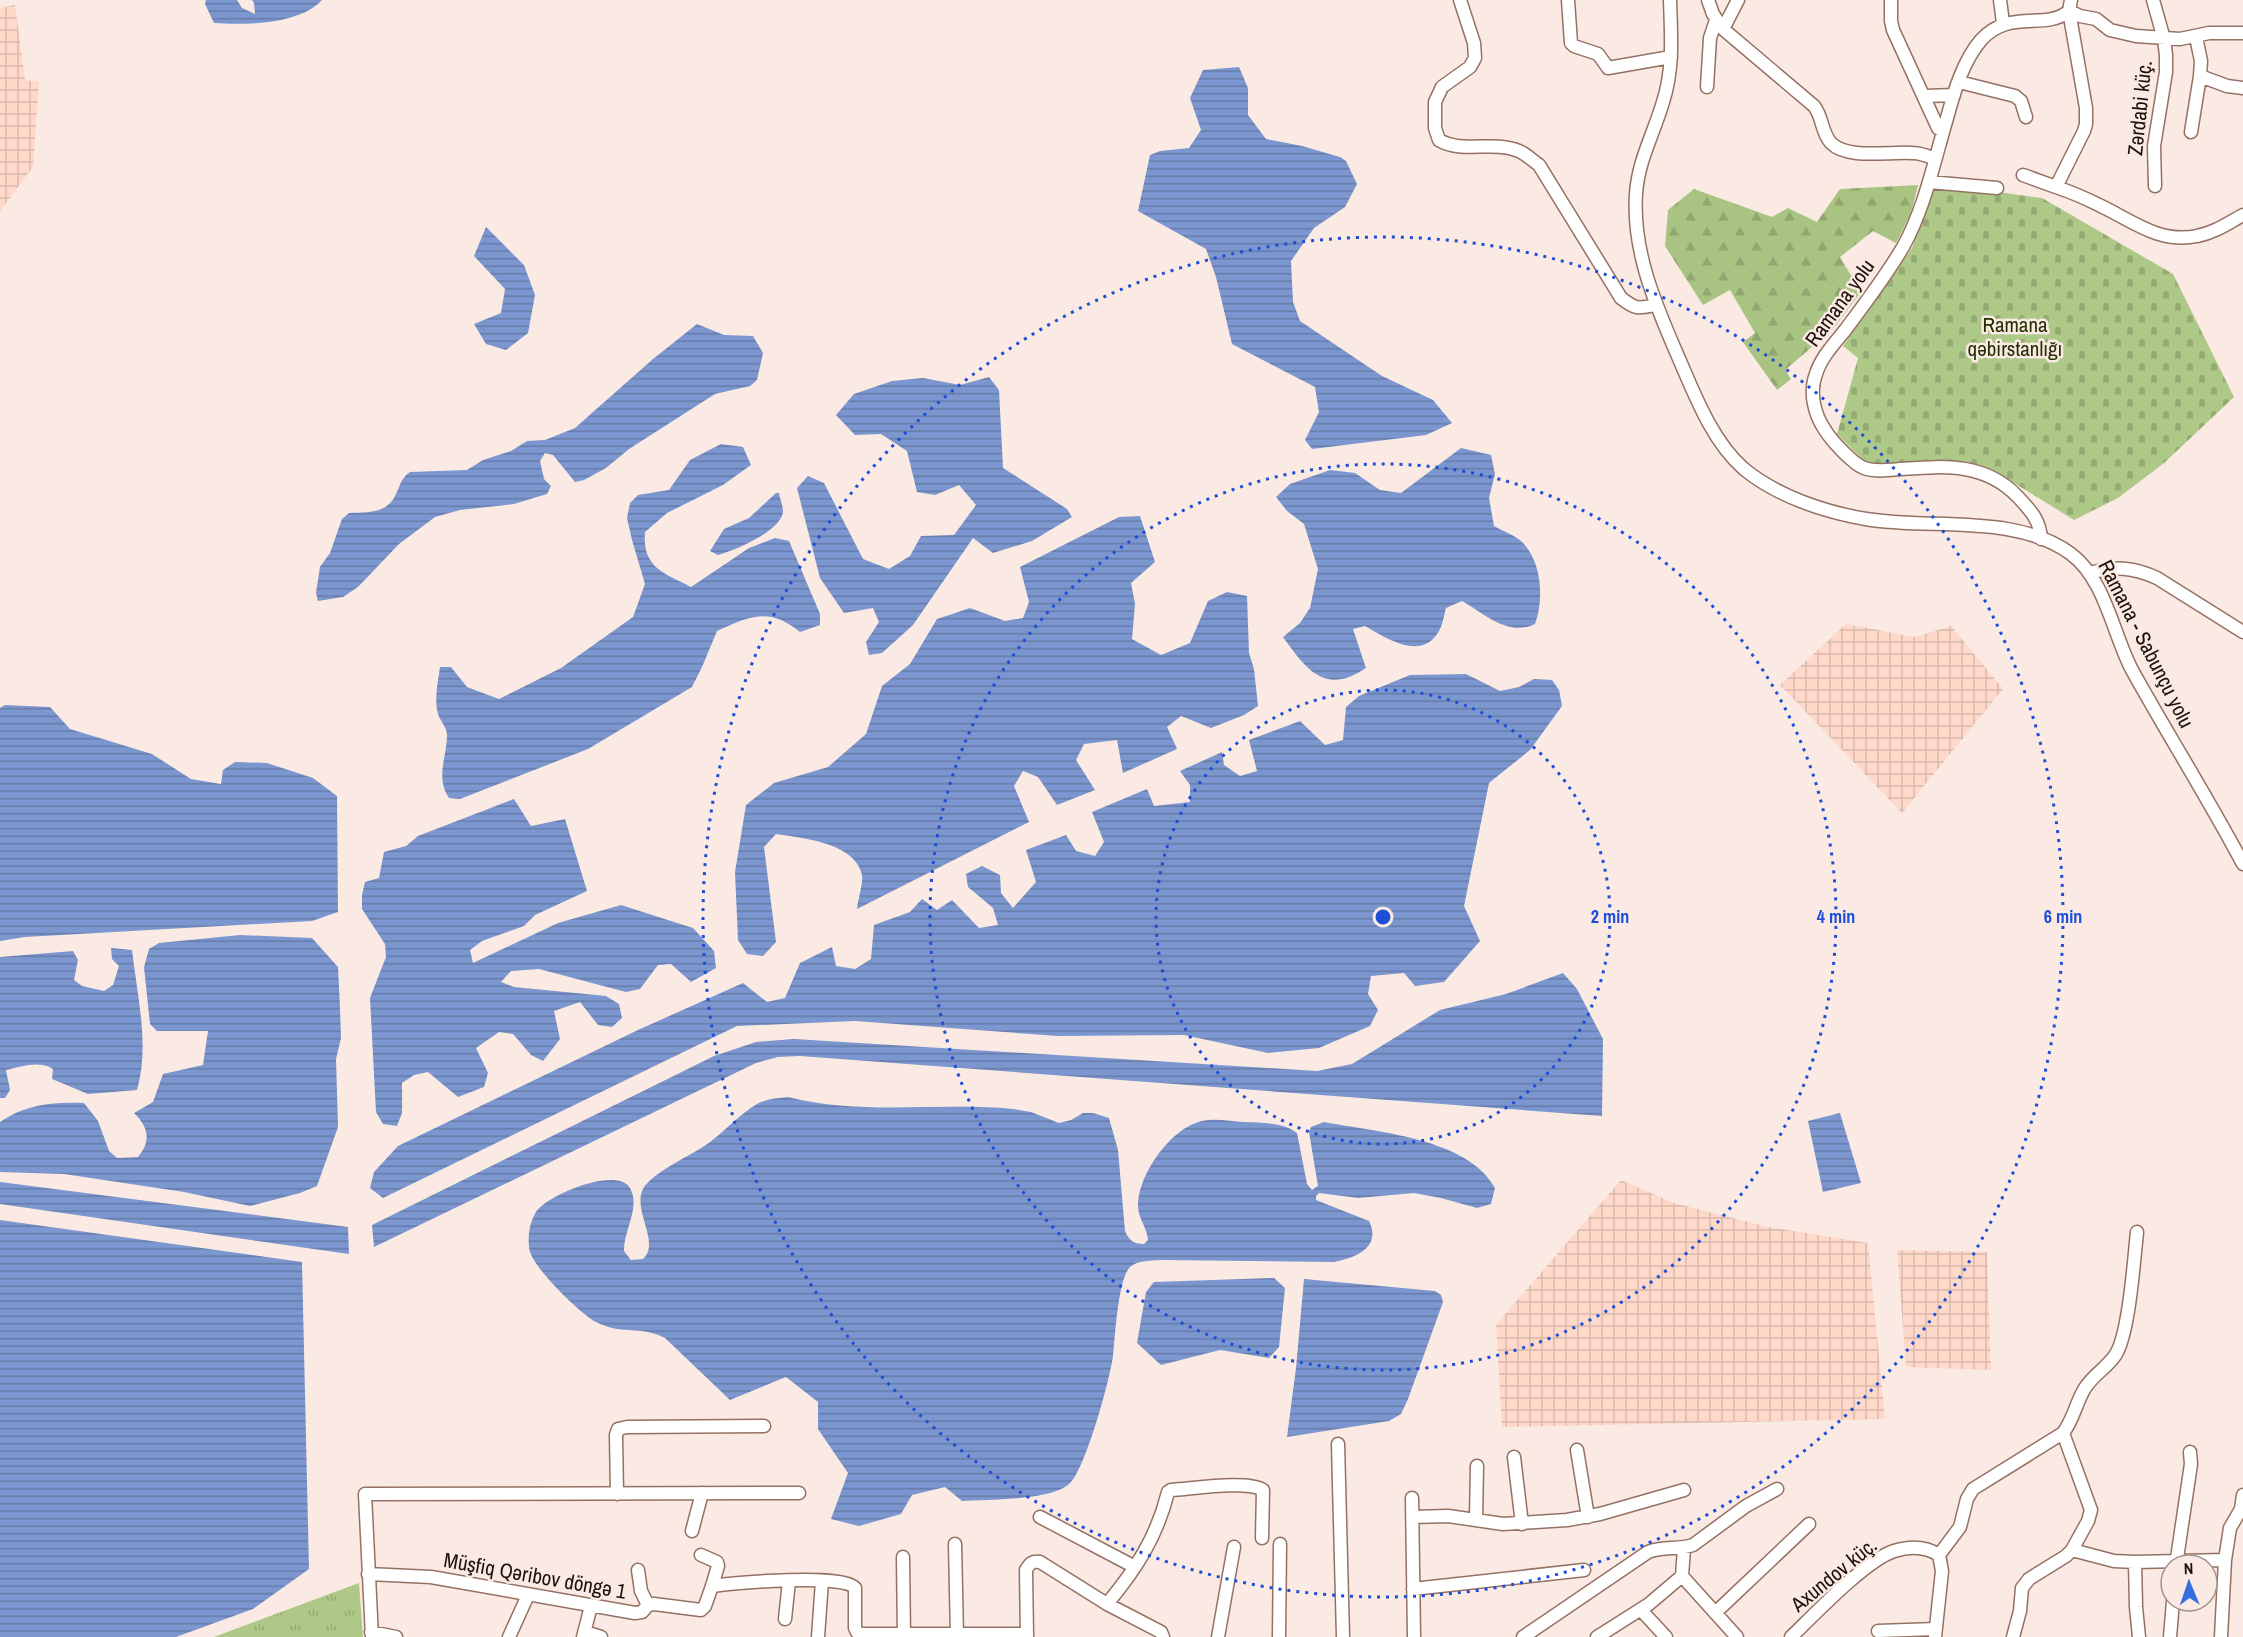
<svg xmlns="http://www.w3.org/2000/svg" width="2243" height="1637" viewBox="0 0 2243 1637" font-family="'Archivo Narrow',sans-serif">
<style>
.industrial{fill:url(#industrial-grid)}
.grass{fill:url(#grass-tufts)}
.forest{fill:url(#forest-firs)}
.cemetery{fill:url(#cemetery-stones)}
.water{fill:url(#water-rules)}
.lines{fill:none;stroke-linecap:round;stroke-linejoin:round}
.minor-casing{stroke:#947162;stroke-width:15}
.minor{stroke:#fff;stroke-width:12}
.ring{fill:none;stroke:#1d4ed8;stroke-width:3;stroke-dasharray:3 6}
.labels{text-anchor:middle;stroke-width:5;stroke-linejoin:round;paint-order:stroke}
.street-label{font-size:21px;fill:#1e110c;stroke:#faeae3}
.park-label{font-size:21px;fill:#223102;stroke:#faeae3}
.centre{fill:#1d4ed8;stroke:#faeae3;stroke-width:3}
.ring-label{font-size:18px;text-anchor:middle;font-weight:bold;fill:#1d4ed8;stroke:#faeae3;stroke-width:5;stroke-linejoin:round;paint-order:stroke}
</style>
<defs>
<pattern id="industrial-grid" width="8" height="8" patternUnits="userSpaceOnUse" patternTransform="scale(1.5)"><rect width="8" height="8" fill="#fed9c9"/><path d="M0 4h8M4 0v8" fill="none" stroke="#d9b9ab"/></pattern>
<pattern id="grass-tufts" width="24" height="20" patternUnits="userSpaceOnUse" patternTransform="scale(1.5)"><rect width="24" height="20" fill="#aec888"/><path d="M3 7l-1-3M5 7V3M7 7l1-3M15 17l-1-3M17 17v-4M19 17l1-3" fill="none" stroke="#95ab74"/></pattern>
<pattern id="forest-firs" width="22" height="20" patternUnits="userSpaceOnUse" patternTransform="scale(1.5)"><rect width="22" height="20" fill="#a9c383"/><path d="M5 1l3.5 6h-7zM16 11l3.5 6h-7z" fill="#91a670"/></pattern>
<pattern id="cemetery-stones" width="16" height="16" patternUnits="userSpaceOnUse" patternTransform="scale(1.5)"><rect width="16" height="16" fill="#aec888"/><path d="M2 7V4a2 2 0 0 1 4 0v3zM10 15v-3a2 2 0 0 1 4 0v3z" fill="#95ab74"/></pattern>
<pattern id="water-rules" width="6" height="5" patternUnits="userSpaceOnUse" patternTransform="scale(1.5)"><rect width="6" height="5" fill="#7c97d0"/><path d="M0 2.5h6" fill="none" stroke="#657aa7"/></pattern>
</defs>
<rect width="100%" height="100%" fill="#faeae3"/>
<path class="industrial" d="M15,5l10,75 14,2 -6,85 -33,44v-203z
M1846,624l69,13 36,-11 52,63 -101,124 -122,-128z
M1621,1180l53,23 94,24 100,16 17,176 -383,8 -6,-102z
M1897,1250l90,2 4,118 -85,-3z"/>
<path class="grass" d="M359,1583l4,54h-149z"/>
<path class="forest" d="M1918,185l-7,28 -15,30 -23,-12 -33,26 21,35 -28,37 -48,41 6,9 -14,11 -34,-48 12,-9 -25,-43 -27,15 -38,-59 3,-36 26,-21 78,28 16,-9 29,14 23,-33z"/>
<path class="cemetery" d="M1934,189l64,3 44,6 131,76 61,123 -70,66 -46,35 -44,22 -76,-47 -17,-7 -23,-3 -73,1 -20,-2 -28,-28 21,-76 -15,-12 69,-98z"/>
<path class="water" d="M206,0h31l5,8 13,6 -1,-11 -2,-3h70c-23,25 -77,25 -108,23l-9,-19z
M1239,67l9,21v27l18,24 36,7 38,11 6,4 11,23 -12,23 -31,21 -23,33 2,41 7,19 82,55 51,24 19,23 -26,12 -114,14 -7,-9 14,-28 -4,-25 -83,-43 -16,-67 -10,-28 -68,-38 12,-56 10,-4 29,-3 12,-18 -11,-32 13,-28z
M486,227l38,38 11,30 -7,38 -22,17 -20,-6 -12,-20 27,-11 4,-24 -31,-33z
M697,324l27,11 29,1 10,17 -6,27 -7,6 -35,8 -86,55 -23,19 -22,12 -9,2 -22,-27 -8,-2 -5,8 4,18 7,7 -4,8 -33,10 -54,6 -25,7 -36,27 -41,43 -15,10 -25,4 -2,-8 4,-26 10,-14 12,-34 7,-6c18,-1 37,1 46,-17 6,-11 5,-17 15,-24l57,-2 16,-10 28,-9 16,-10 18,-1 30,-12 78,-69z
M989,377l10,13 4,78 64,41 5,8 -40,24 -39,12 -20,-15 -60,87 -31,28 -13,2 -3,-13 13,-20 -6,-14 -29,5 -24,-35 -23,-90 11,-12 16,7 39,76 26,10 21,-13 11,-20 33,-1 22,-30 -17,-20 -24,10 -18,-3 -10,-41 -26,-17 -26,1 -19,-20 18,-21 38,-13 31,-3 37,7z
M721,444l22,3 8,18 -28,20 -56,28 -22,19c-3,36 19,41 46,55l58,-39 26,-10 14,3 31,73v11l-20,7c-31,-25 -50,-16 -83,-1l-15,36 -10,20 -104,62 -128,50 -11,-1c-14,-21 -2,-41 -2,-63 0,-8 -7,-14 -9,-21 -4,-14 0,-33 2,-47h11l16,20 32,12 62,-31 72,-51 12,-33 -13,-44 -5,-22 3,-15 8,-8 31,-5 21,-30z
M1461,448l30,7 4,19 -6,24 5,28c8,5 22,9 29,17 19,20 21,57 12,81 -27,13 -50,-10 -73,-23l-16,7c-2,7 -3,16 -7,23 -17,31 -53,7 -74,-5l-12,3 13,39c-41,28 -60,1 -83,-31l17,-14 10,-15 8,-39 -14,-45 -17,-13 -11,-14 14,-13 40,-14 25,3 25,17 21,3z
M776,493h3c1,6 4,13 4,19 -2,19 -49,39 -65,43l-8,-4 14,-22 25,-11z
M1140,516l15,46 -24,21 4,21 -3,35 29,16 29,-12 18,-42 19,-9 20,4 2,57 5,16 4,37 -14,9 -33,13 -30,-12 -14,11 10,22 -54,24 -6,-33 -33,4 -8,16 19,30 -38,15 -19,-28 -15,-6 -9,15 15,36 -172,87c1,-10 6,-24 5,-34 -6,-32 -60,-37 -86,-41l-12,13 12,95 -13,14 -16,-2 -9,-14 -3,-68 11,-67 28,-22 54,-16 38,-33 16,-48 28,-22 27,-45 33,-11 35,13 18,-3 6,-16 -9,-35 99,-50z
M1466,674l34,17 19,-4 15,-8 18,1 7,10 3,16 -32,44 -41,33 -25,123 16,35 -36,41 -29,4 -11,-13 -33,3 -3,18 10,16 -8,16 -51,22 -51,5 -84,-18 -126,1 -203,-15 -118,5 -354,172 -13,-10 4,-16 24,-26 240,-116 105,-47 24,19 18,-4 15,-35 32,-16 4,19 19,3 16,-10 3,-34 36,-13 12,-13 15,11 15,-10 27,28 19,-3 -5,-17 -25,-21 -2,-13 16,-8 18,9 1,18 12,15 23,-26 -10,-32 40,-15 10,16 19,5 9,-14 -12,-30 55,-23 7,17 36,-4v-17l-10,-14 42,-19 2,13 16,11 17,-5 -8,-31 51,-19 25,24 18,-5 3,-33 13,-11 51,-21z
M5,705l45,2 20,22 82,25 39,25 30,5 2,-14 12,-8 32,1 46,15 24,18 1,116 -26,9 -287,16 -25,4v-233z
M514,799l17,27 34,-7 22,72 -52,24 -11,11 -42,15 -12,9 3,13 85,-40 63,-18 72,23 21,23 2,17 -25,14 -20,-18 -13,1 -18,24 -14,3 -87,-23 -28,2 -10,11 13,5 92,9 13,8 3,14 -10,9 -14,-2 -18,-23 -26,9 6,28 -17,22 -12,-6 -18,-21 -14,-2 -23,16 12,25 -4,14 -26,10 -30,-25 -14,3 -12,8v30l-5,13 -14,-2 -7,-12 -6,-114 16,-41 -1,-13 -23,-35v-14l3,-13 14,-4 5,-26 22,-6 12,-10z
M240,935l72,3 26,29 2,41 1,30 -5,21 2,68 -21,59 -17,7 -50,13 -66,-14 -120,-18 -64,-2v-50c27,-18 53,-20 84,-19l14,18 11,30 8,7 21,-1c13,-16 11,-29 -4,-44l19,-11 10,-28 40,-9 5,-34h-51l-7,-7 -6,-57 5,-18 10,-6z
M111,948l21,2c5,45 18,96 5,140l-49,4 -36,-15 1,-10c-14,-9 -32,-2 -47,1l4,20 -5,8h-5v-141l73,-6 5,9 -4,20 8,6 22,5 9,-6 6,-19 -7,-7z
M1563,973l14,16 26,50 -1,77 -802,-60 -22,1 -22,6 -382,184 -2,-22 342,-169 42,-14 38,-3 523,32 35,-7 88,-54 66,-16z
M788,1097c74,19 150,5 225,12l18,3 28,11 12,-3 12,-7h10l16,5 9,32 7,81c4,9 8,13 19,13l4,-4c-1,-13 -11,-23 -10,-36 1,-31 33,-76 64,-83 13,-3 28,0 41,1 18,1 40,0 54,11l10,51 5,6 6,-4 -9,-54 2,-5 13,-5c52,10 144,16 171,66l-4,16 -14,4 -36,-10 -27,-5 -56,5 -39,-5 -3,3v4l53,21c13,27 -14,37 -35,41l-173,-2c-10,1 -23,0 -31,7 -12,12 -15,70 -17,89 -3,23 -28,115 -44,128 -19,17 -81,15 -107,17l-17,-14 -33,8 -11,19 -42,12 -28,-7 17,-46 -30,-44v-27l-32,-25 -56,23 -65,-62c-20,-10 -33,-6 -53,-10 -7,-2 -16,-5 -21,-9 -16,-11 -55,-49 -61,-67 -3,-12 -1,-29 6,-40 11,-17 81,-46 94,-24 11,19 -7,44 -6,63l7,9 12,-1c18,-16 -11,-49 0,-70 9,-17 50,-34 67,-47 16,-12 30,-28 47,-38 9,-5 20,-6 31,-7z
M1840,1113l21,70 -38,9 -15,-71z
M0,1182l348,45 1,27 -349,-50z
M0,1220l302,42 7,307 -56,40 -77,28h-176z
M1274,1278l11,10 -6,59 -10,11 -49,-8 -59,15 -24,-22 9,-51 8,-10z
M1304,1279l131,12 6,4 2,7 -35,97 -7,15 -12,7 -102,16 9,-69z"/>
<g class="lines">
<g class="minor-casing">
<path id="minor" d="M1460,0l14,43 1,15 -5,9 -28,20 -7,15v26l4,12c23,14 54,0 80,11 7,3 14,10 20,14l82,133c14,11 17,11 34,7
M1568,0l3,43 3,3 24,8 10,14 63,-11
M1670,0c1,34 4,68 -7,102 -9,31 -25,59 -27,92 -4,59 21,114 44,167 16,37 33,81 64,108 33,27 80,43 122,50 64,11 150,-6 205,35 34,25 42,80 61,116 36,65 76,128 111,194
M1708,0l5,14 10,15 91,77c9,11 7,26 17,37 17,17 59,8 82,10 8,0 15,3 22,6
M1891,0v21l2,9 45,98 5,3
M2000,0l3,23
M2153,0l11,39 2,16v17l-12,74 1,40
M2069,11l11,5 16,3 14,11 26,6 44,3 29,-6h34
M1723,29l15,-29
M2196,37l5,24 -1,15 27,10 16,2
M1959,82l56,14 6,5 5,16
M1707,87l3,-49 6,-18
M1925,96l29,-1
M2191,132l9,-56
M2023,175l33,12 28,-56 2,-7v-16l-17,-97 2,-11
M1929,182l68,6
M2056,187c15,5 29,11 43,18 32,15 60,39 98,31 17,-3 31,-13 46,-21
M2041,539c-1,-19 -10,-28 -23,-42 -33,-35 -74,-31 -118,-28 -11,1 -25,3 -36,-1 -11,-4 -33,-28 -39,-38 -11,-16 -16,-38 -9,-56 5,-17 19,-31 30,-45 20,-27 40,-53 57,-82 22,-40 31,-85 44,-129 7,-26 16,-57 34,-78 29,-32 64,-9 88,-29
M2090,573c25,-7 43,-6 67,5l86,54
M1338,1444l5,193
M1577,1450l11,67
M1514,1457l8,67
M617,1494l-1,-59 2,-6 9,-2 137,-1
M1412,1498l2,139
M1040,1517l95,50
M1412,1517l36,-1 55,8 64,-4 33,-6 84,-24
M1476,1519l1,-53
M692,1531l10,-38
M955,1544l2,93
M2072,1550l42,11 21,1 90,-2
M701,1555l16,7 1,4 -6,20
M1939,1555l21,-28 7,-28 6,-10 90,-56c11,-14 13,-31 22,-45 9,-14 23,-21 31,-34 13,-21 18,-94 21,-122
M903,1557l1,80
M2135,1562l1,45 3,30
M2176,1565l15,-101 -1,-12
M638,1570l3,21 7,14
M368,1574l63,3 204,36 7,-1 6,-7 6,-1 47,6 4,-4 7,-20c22,-3 132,-13 143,2v40l2,4 5,2h165
M1682,1576l55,61
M1413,1589l171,-19
M1107,1604c29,-35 50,-67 61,-112l3,-2c21,-1 76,-10 92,0l-1,48
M1641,1610l25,27
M1715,1613l94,-89
M785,1619l4,-38
M1878,1631l58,-2
M371,1632l25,5
M585,1632l16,5
M372,1637l-7,-143 434,-1
M509,1637l19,-42
M583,1637l8,-31
M818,1637l4,-56
M1027,1637l-1,-67c4,-7 6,-9 14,-8l67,42 54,28 2,5
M1218,1637l16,-90
M1279,1637l1,-93
M1523,1637l125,-85c15,-6 30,-2 45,-7l53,-39 31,-17
M1597,1637l52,-33 33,-28 2,-28
M1791,1637c23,-22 75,-77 103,-86 16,-5 31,-5 45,4
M1935,1637l7,-66 -3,-16
M2013,1637l7,-26 2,-23 7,-9 37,-23 6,-6 16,-29 3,-11 -28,-77
M2170,1637l3,-36
M2221,1637l4,-77 5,-32 11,-19 2,-14"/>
</g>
<use href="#minor" class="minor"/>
</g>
<g class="ring">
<circle cx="1383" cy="917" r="227"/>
<circle cx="1383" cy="917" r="453"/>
<circle cx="1383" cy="917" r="680"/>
</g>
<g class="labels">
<g class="street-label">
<text transform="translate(2140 108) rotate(-84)" y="7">Zərdabi küç.</text>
<text transform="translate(1840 303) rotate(-54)" y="7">Ramana yolu</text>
<text transform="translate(2146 644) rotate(63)" y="7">Ramana - Sabunçu yolu</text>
<text transform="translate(1834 1575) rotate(-39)" y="7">Axundov küç.</text>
<text transform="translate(535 1576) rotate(10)" y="7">Müşfiq Qəribov döngə 1</text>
</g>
<g class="park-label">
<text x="2015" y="332">Ramana<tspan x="2015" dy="24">qəbirstanlığı</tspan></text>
</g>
</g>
<circle cx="1383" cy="917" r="9" class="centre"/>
<g class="ring-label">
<text x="1610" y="923">2 min</text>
<text x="1836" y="923">4 min</text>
<text x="2063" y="923">6 min</text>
</g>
<g transform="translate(2189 1583) rotate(358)"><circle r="28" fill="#faeae3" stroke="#a2938d" stroke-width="1.5"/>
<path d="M0-4.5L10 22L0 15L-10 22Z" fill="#356edd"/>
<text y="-9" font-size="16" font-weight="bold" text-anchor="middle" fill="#1e110c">N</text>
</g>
</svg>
